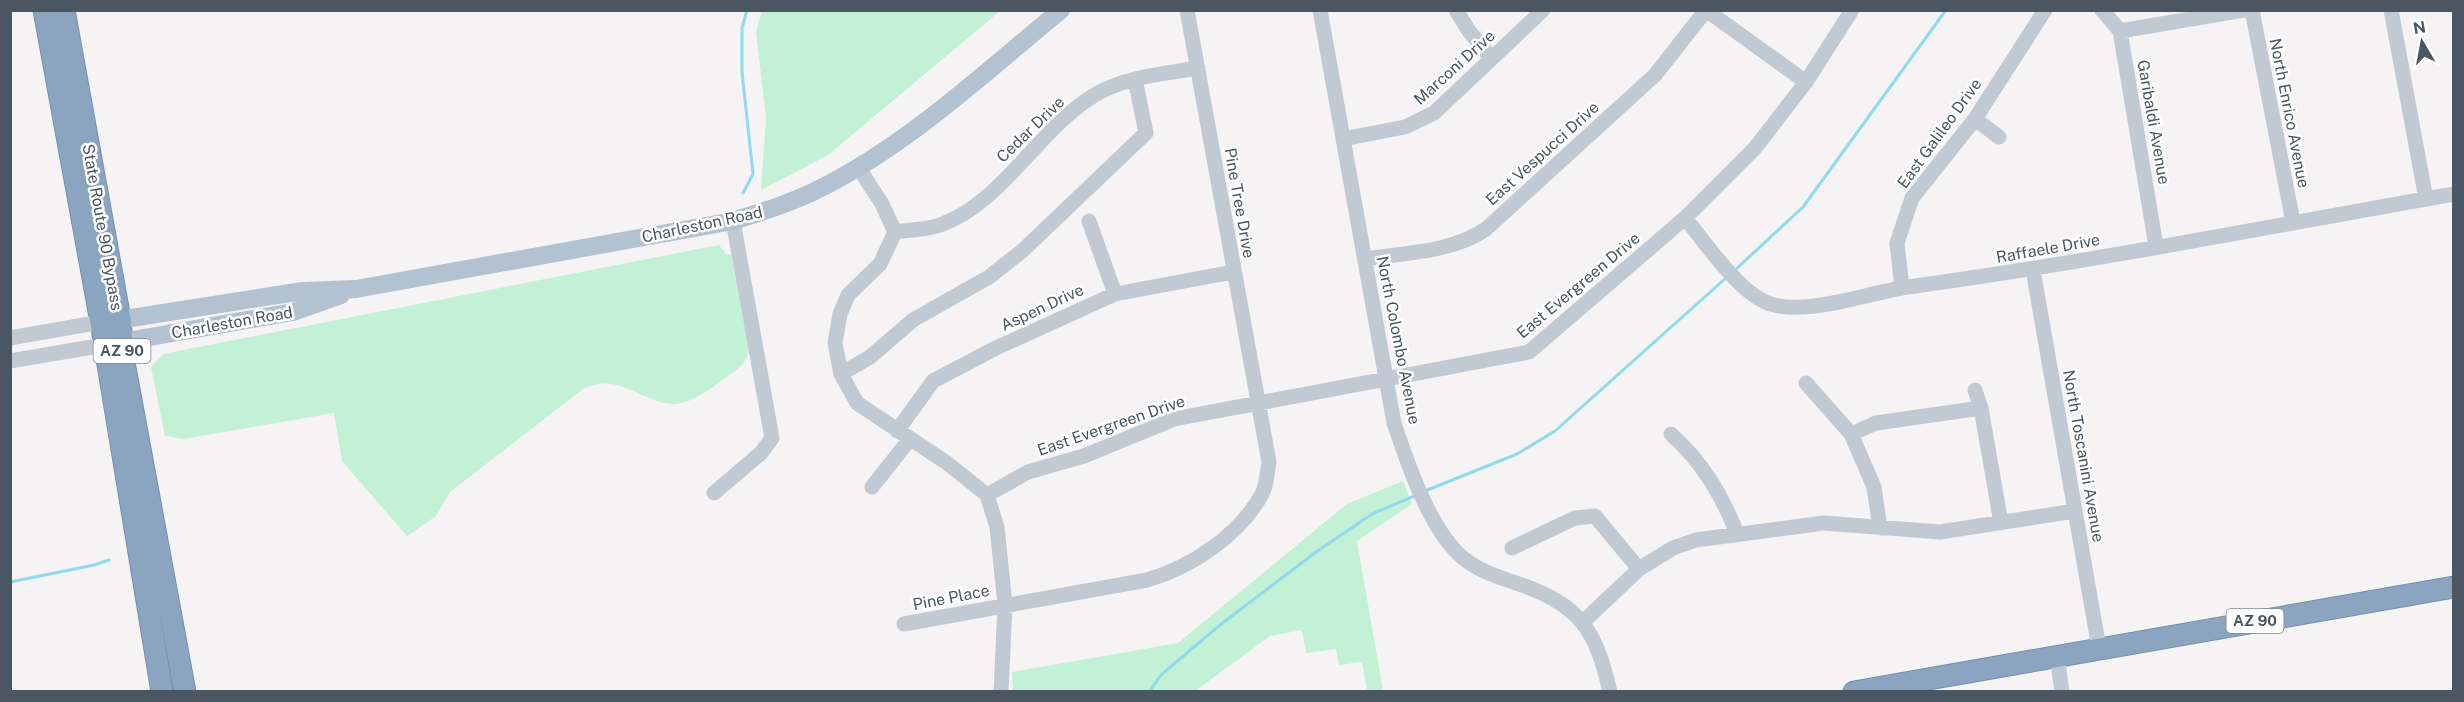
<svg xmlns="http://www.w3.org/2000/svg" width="2464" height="702" viewBox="0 0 2464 702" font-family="'Public Sans',sans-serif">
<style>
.green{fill:#c3f1d5}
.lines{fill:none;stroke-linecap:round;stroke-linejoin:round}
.stream{stroke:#90daee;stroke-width:3}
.highway-casing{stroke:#7690ad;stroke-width:23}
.minor{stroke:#c1cad2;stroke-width:15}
.major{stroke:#b3c2d1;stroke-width:18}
.highway{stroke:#8ba5c1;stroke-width:21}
.labels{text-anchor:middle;stroke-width:5;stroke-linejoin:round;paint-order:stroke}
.shield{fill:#fff;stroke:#808990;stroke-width:1.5}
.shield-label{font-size:15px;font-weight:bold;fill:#4a5661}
.street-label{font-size:16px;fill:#4a5661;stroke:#fff}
</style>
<rect width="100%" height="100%" fill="#f5f3f3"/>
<path class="green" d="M762,10h238v1l-172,144 -67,35 5,-72 -10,-86z
M719,245l8,10 4,-1 18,98c-5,15 -16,20 -28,29 -13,10 -33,24 -50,23 -33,-4 -54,-32 -88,-15l-133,103 -14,24 -29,20 -65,-75 -8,-48 -150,26 -19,-3 -14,-69 12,-13z
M1403,481l9,23 -55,37 26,150h-16l-5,-29 -23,3 -3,-16 -30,4 -4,-23 -32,6 -75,55h-182l-1,-19 166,-29 169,-139z"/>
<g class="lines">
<path class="stream" d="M743,193l10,-19 -11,-102v-44l5,-18
M1734,271l69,-64 143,-197
M1425,491l92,-37 38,-23 172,-154
M10,582l84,-17 15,-5
M1149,692l12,-17 59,-50 96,-73 56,-38 45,-19"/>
<g class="highway-casing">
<path id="highway" d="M44,10l57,312 61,370
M64,10l56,309 3,38 62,335
M1854,692l600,-105"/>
</g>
<path class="minor" d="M1320,10l74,413c13,39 36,107 68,134 16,14 37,20 57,27 61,21 77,46 91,108
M1456,10l13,21 22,27
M1706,10l100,72
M2102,10l18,21 36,215
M2252,10l41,212
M2391,10l35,189
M2120,31l124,-21
M1975,119l24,18
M1343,139l62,-12 29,-14 109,-103
M858,167l24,37 13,28 -15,32 -32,31 -8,19 -5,29 6,31 16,29 90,60 40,32 10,32 8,78 -4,87
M1685,218c21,25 57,80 89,87 40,9 93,-12 134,-18 183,-25 364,-61 546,-93
M1089,221l26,73
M895,232c14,-2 31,-2 45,-7 61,-21 98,-95 153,-129 31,-19 70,-22 105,-28
M1365,259c39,-6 88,-7 121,-30l169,-154 51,-65
M2033,270l66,378
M1902,288l-5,-45 15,-45 63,-79 70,-109
M10,338l91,-16
M10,361l94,-16
M841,374l29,-17 43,-37 76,-43 32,-25 125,-119 -11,-54
M1806,383l45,51 23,53 6,41
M1975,390l6,18
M897,431l36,-50 63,-33 119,-54 118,-22
M1671,434c32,29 50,60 66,99
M1851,434l25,-11 105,-15 20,115
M872,487l38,-48
M714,493l47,-40 11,-15 -39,-217
M987,495l41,-23 56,-16 90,-37 355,-67 156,-134 70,-70 51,-66 46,-72
M1512,548l63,-30 20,-2 44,53
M1584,621l55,-52 34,-21 23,-8 128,-17 116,9 135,-21
M904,624l243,-44c43,-12 93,-45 115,-86 5,-9 5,-22 7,-32l-82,-452
M2057,656l5,36"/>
<path class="major" d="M106,322l197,-31 53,-2 377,-68c29,-9 58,-18 86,-32 89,-44 165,-116 242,-179
M110,344l183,-32 48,-17"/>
<use href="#highway" class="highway"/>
</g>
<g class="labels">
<g class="shield">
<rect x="93.5" y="339" width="57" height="24" rx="4.5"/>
<rect x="2226.5" y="609" width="57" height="24" rx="4.5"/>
</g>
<g class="shield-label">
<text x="122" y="356">AZ 90</text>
<text x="2255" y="626">AZ 90</text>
</g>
<g class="street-label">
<text transform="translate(1454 67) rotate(-42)" y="6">Marconi Drive</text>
<text transform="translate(2290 113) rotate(79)" y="6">North Enrico Avenue</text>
<text transform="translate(2154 122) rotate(80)" y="6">Garibaldi Avenue</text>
<text transform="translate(1030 129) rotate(-44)" y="6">Cedar Drive</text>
<text transform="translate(1939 133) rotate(-54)" y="6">East Galileo Drive</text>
<text transform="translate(1542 153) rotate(-42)" y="6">East Vespucci Drive</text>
<text transform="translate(1240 203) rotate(80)" y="6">Pine Tree Drive</text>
<text transform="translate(702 224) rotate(-12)" y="6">Charleston Road</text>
<text transform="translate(103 227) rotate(80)" y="6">State Route 90 Bypass</text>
<text transform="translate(2048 248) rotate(-10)" y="6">Raffaele Drive</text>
<text transform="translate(1578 285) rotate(-40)" y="6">East Evergreen Drive</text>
<text transform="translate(1042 307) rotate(-25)" y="6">Aspen Drive</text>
<text transform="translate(232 322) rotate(-10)" y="6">Charleston Road</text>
<text transform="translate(1399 340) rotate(79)" y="6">North Colombo Avenue</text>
<text transform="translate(1111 425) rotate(-19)" y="6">East Evergreen Drive</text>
<text transform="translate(2084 456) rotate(80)" y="6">North Toscanini Avenue</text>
<text transform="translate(951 597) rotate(-11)" y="6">Pine Place</text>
</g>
</g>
<rect width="2464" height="702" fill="none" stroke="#4a5661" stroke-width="24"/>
<g transform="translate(2422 42) rotate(350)" stroke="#ffffff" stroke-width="4.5" paint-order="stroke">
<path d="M0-4.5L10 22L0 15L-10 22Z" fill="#4a5661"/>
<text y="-9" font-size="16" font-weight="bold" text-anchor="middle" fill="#4a5661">N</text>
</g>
</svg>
